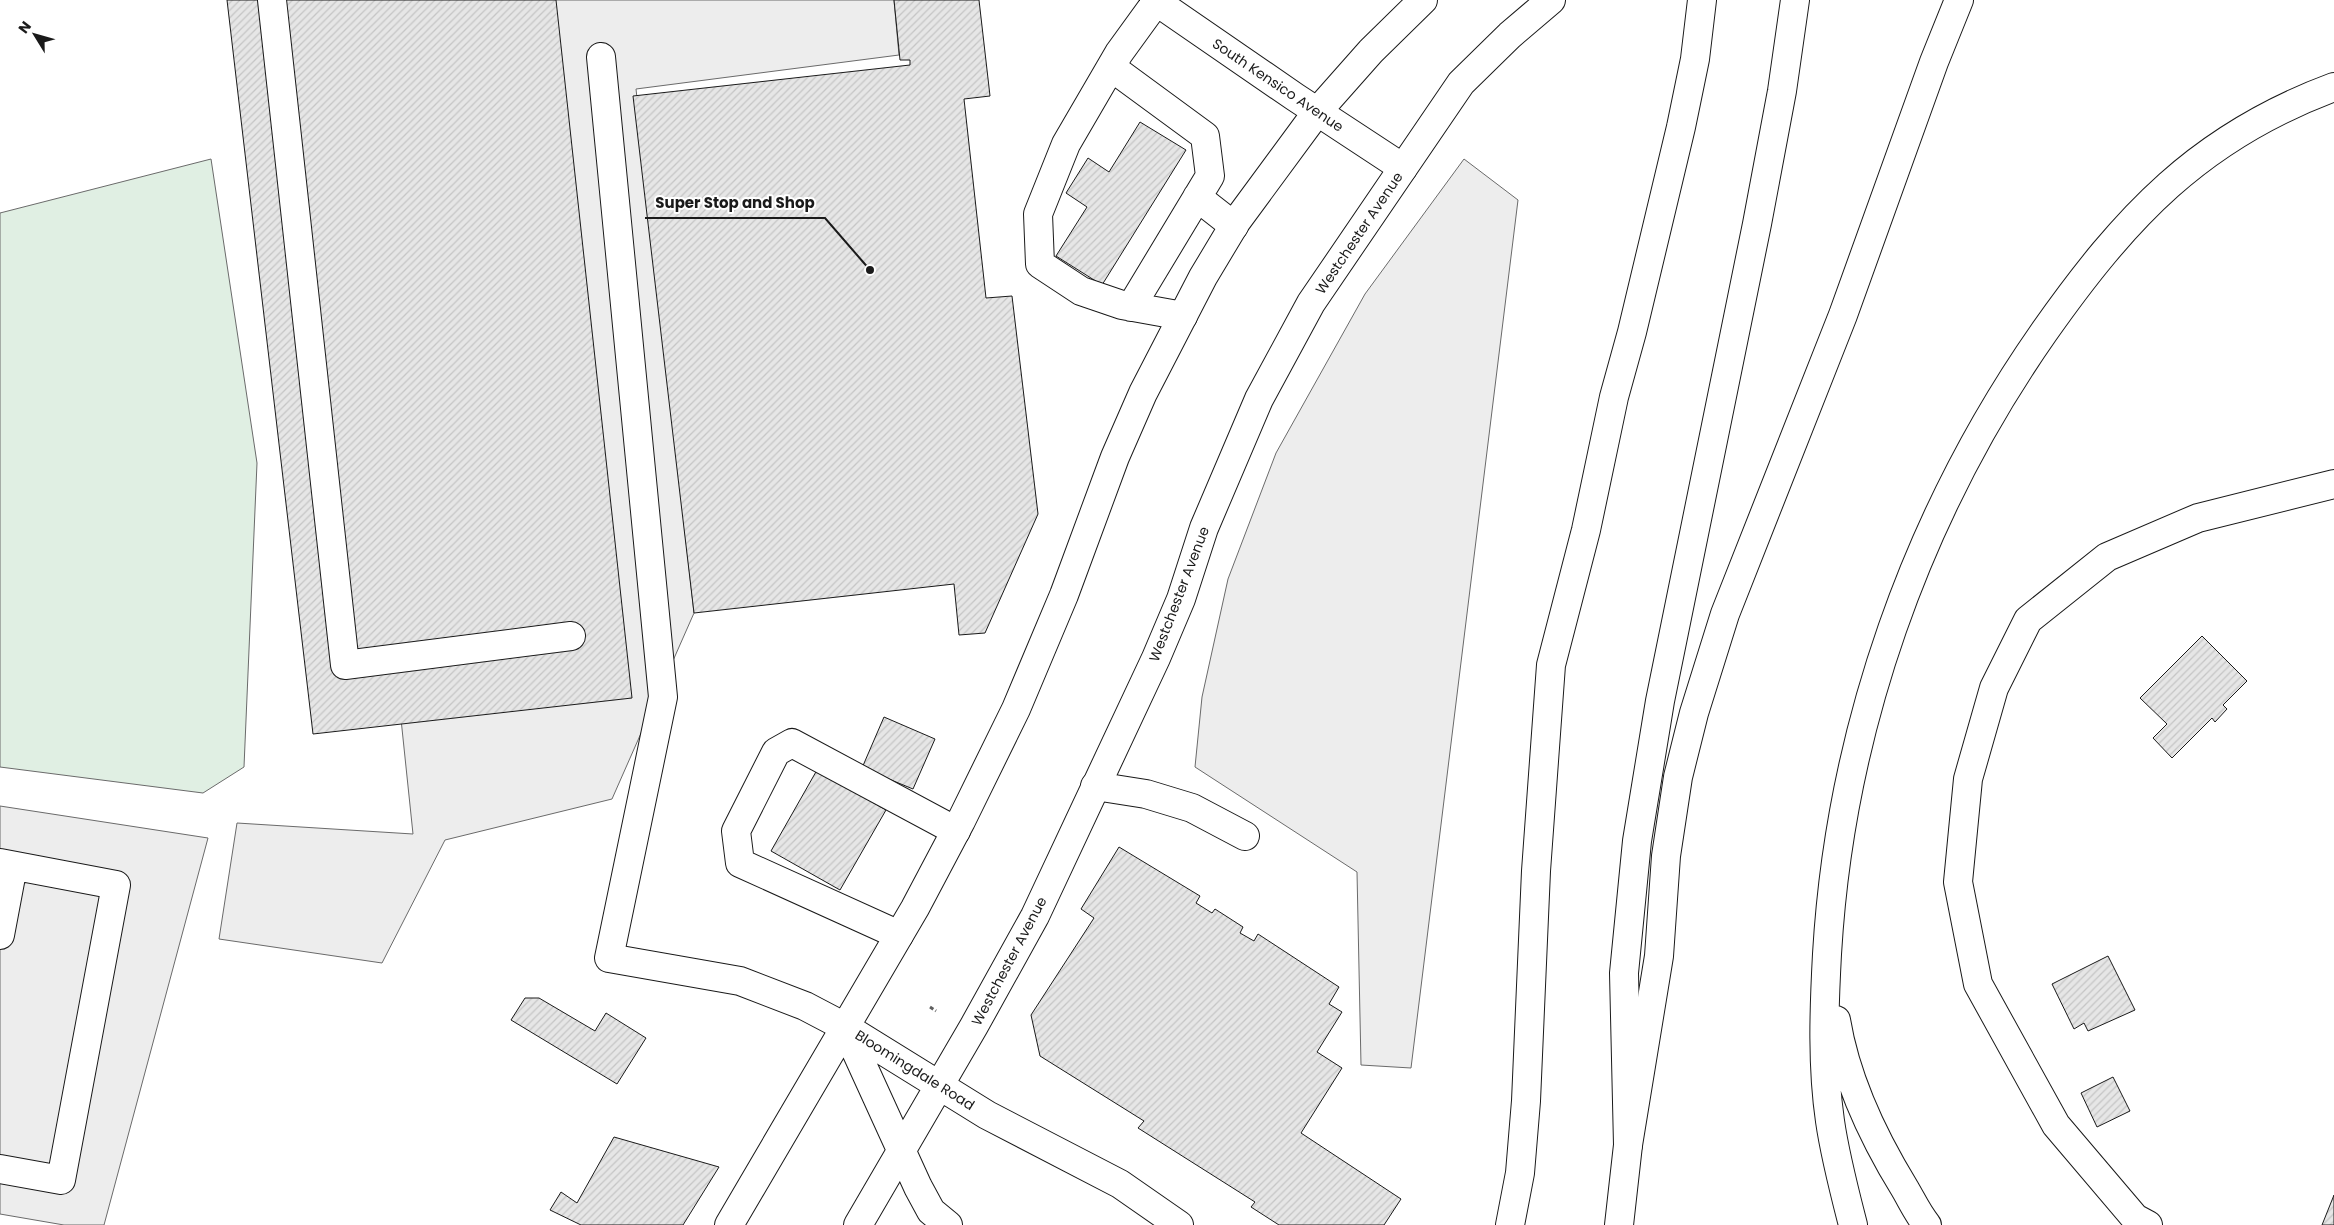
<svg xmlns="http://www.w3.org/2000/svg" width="2334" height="1225" viewBox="0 0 2334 1225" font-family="Poppins,sans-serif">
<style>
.garden{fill:#e0efe3;stroke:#6a6a6a}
.parking{fill:#ededed;stroke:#6a6a6a}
.building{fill:url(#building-hatch);stroke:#1a1a1a}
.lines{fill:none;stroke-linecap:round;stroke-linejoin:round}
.minor-casing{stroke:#1a1a1a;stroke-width:30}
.major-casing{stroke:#1a1a1a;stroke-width:30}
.highway-casing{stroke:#1a1a1a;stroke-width:30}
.path{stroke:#5f5f5f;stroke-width:3;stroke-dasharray:4 2.5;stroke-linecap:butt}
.minor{stroke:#fff;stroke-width:28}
.major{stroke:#fff;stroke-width:28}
.highway{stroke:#fff;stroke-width:28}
.labels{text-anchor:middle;stroke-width:4;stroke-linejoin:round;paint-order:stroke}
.street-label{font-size:14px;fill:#1a1a1a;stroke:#fff}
.leader{fill:none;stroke:#1a1a1a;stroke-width:2}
.callout-dot{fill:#1a1a1a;stroke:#fff;stroke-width:2}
.callout-label{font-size:15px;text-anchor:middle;font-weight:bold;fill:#1a1a1a;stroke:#fff;stroke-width:4;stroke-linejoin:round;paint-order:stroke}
</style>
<defs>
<pattern id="building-hatch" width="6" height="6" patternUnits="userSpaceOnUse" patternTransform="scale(1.25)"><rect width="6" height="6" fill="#e6e6e6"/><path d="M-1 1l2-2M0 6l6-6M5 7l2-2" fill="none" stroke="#c5c5c5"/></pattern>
</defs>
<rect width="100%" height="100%" fill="#fff"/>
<path class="garden" d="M211,159l46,304 -13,304 -41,26 -203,-26v-554z"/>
<path class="parking" d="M326,0h568l5,55 -263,34 58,524 -82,186 -167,41 -63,123 -163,-24 18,-116 176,11z
M1464,159l54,41 -107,868 -50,-3 -4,-193 -162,-105 7,-70 26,-118 48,-126 89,-159z
M0,806l208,32 -104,387h-40l-64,-11z"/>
<path class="building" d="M227,0h329l76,698 -319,36z
M894,0h85l11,96 -26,3 22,199 26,-2 26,218 -53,119 -26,2 -5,-51 -260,29 -61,-517 277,-31v-5h-10z
M1140,122l46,28 -84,135 -46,-29 31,-49 -21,-14 22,-35 21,14z
M2202,636l45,45 -24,24 4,4 -12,13 -3,-4 -40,40 -19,-20 14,-14 -27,-26z
M884,717l51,22 -22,50 -51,-21z
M817,770l69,40 -46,80 -69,-39z
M1119,847l81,49 -4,7 16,10 3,-4 28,18 -3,6 14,8 4,-7 81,53 -10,17 13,8 -25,40 25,16 -41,65 100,66 -17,26h-105l-28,-18 4,-5 -117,-74 6,-7 -104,-65 -9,-41 63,-97 -13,-9z
M2108,956l27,54 -47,21 -4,-8 -10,6 -22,-45z
M525,998h14l56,33 11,-18 40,25 -29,46 -106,-64z
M2113,1077l17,34 -33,16 -16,-34z
M614,1137l105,30 -36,58h-102l-31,-15 11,-18 16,11z
M2334,1195v30h-12z"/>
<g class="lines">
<g class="minor-casing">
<path id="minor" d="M272,0l73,665 226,-29
M1154,0l141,97 108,71
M1156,2l-37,51 -53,91 -28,70 2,50 41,27 41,14 61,11
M601,57l62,640 -54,261 131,23 65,25 40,21
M1111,67l94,69 5,40 -79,131
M1197,197l37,29
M1095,786l51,8 46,14 53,28
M0,863l116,22 -55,295 -61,-11
M0,935l13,-69
M899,935l-159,-72 -4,-32 40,-79 16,-9 164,88
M1836,1020c10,61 37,117 69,169 7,12 13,25 22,36
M1853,1225c-9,-35 -18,-69 -23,-104 -8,-55 -6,-111 -3,-167 13,-222 89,-439 217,-622 81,-115 155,-195 290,-245
M2148,1225l-13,-7 -79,-93 -78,-141 -20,-102 10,-103 26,-91 34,-68 79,-63 91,-39 136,-34"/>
</g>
<g class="major-casing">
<path id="major" d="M845,1027l142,88 133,69 59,41
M845,1027l73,160 13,24 17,14
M729,1225l186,-317 46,-87 55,-112 48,-114 51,-138 28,-64 60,-116 33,-55 81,-110 54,-61 52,-51
M858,1225l116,-199 61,-110 121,-258 25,-59 23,-71 55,-129 52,-96 150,-220 49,-48 41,-35
M1619,1225l9,-80 31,-189 7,-100 12,-79 16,-64 31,-99 118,-299 91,-253 25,-62"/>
</g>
<g class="highway-casing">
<path id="highway" d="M1628,1145l-4,-172 13,-132 23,-140 97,-477 25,-133 13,-91
M1510,1225l10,-52 6,-72 10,-230 15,-206 35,-135 28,-133 18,-65 49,-205 14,-68 7,-59"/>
</g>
<path class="path" d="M930,1007l6,4"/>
<use href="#minor" class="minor"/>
<use href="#major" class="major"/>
<use href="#highway" class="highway"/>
</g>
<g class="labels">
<g class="street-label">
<text transform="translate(1278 85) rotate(34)" y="5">South Kensico Avenue</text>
<text transform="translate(1359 233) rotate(-56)" y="5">Westchester Avenue</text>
<text transform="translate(1179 594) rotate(-69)" y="5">Westchester Avenue</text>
<text transform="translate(1009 961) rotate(-62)" y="5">Westchester Avenue</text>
<text transform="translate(915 1070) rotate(32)" y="5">Bloomingdale Road</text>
</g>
</g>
<path class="leader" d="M870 270L825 218H645"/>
<circle class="callout-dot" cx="870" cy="270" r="5"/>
<g class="callout-label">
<text x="735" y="208">Super Stop and Shop</text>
</g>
<g transform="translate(35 35) rotate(307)" stroke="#ffffff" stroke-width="4" paint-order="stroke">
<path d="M0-4L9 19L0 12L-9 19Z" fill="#1a1a1a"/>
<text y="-8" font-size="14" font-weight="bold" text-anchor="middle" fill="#1a1a1a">N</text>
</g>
</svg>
